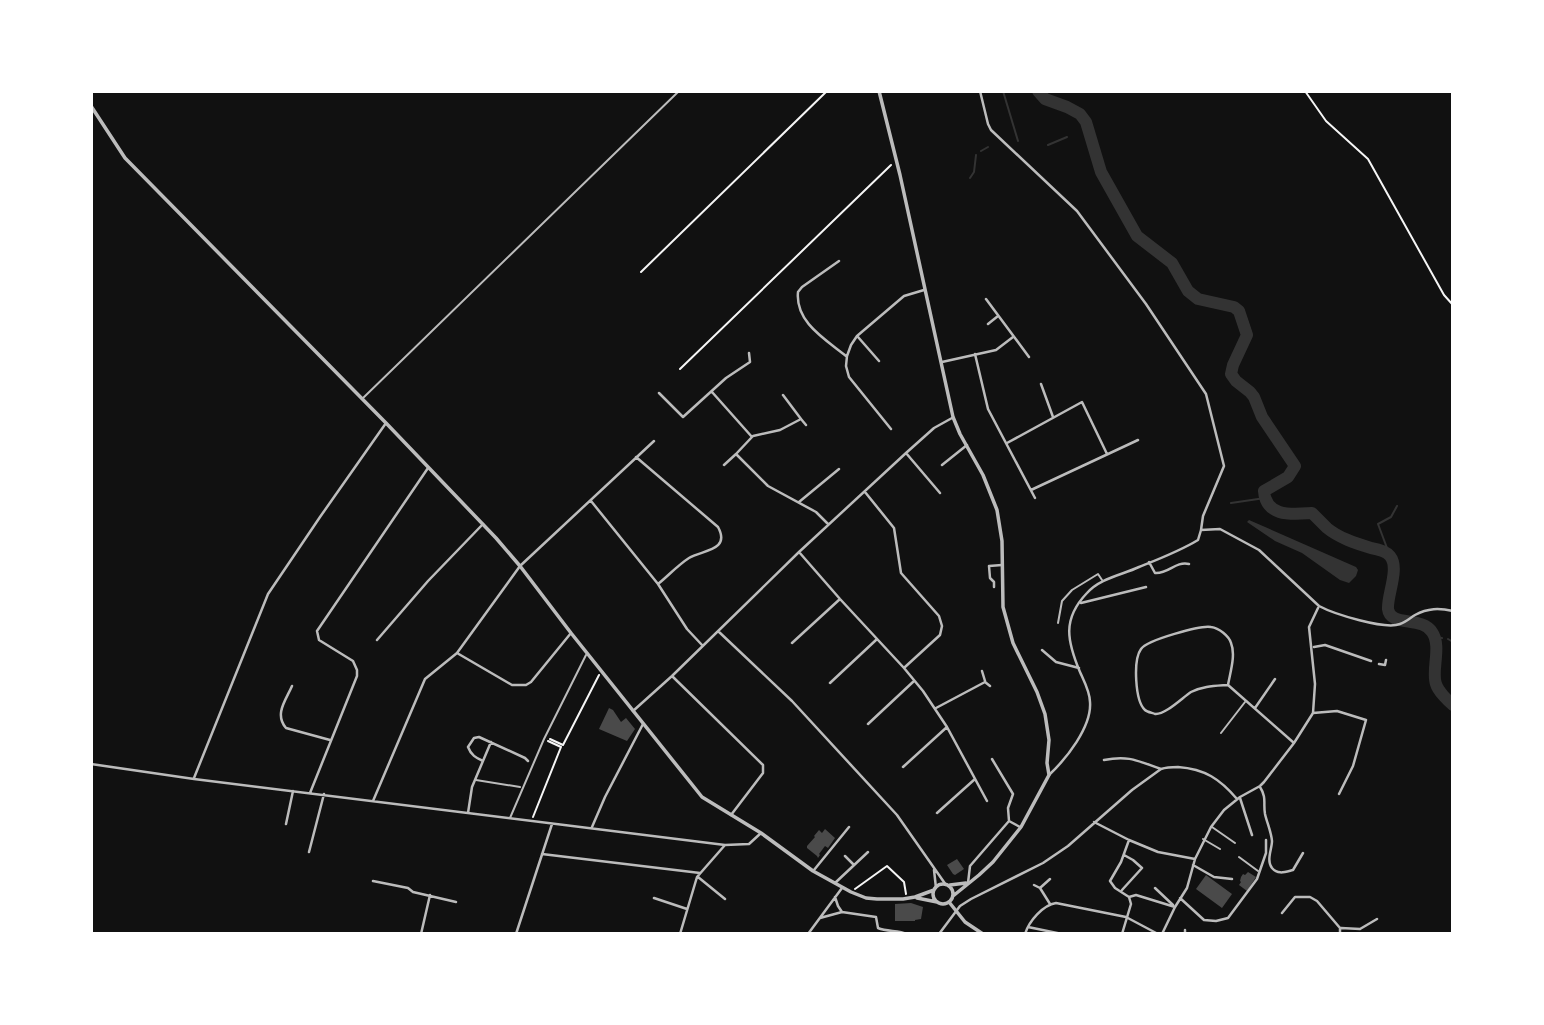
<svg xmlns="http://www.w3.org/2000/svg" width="1544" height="1025" viewBox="0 0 1544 1025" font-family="'Space Grotesk',sans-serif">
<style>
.water{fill:#333}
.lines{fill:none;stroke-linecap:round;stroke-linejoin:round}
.stream{stroke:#333;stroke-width:2}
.river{stroke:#333;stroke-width:12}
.building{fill:#4a4a4a}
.path{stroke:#f5f5f5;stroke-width:2}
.service{stroke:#bcbcbc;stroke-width:2}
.minor{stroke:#bcbcbc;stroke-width:2.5}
.tertiary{stroke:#bcbcbc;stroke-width:3.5}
</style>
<rect width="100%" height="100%" fill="#111"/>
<path class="water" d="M1249,520l107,47 2,3 -2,6 -7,7 -9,-3 -38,-27 -27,-12 -28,-19z"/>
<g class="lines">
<path class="stream" d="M1003,91l15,50
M1048,145l19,-8
M981,151l7,-4
M970,178l4,-6 2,-17
M1231,503l34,-5
M1390,556l-12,-32 13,-7 6,-11
M1435,637l7,1
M1448,639l5,3"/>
<path class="river" d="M1038,91l7,8 22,8 13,7 6,8 15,50 36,64 35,27 16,28 10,8 36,8 5,4 8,24 -14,30 -2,9 5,7 14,11 4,5 8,20 33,49 -7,11 -24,14c2,27 29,23 48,22 5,5 10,10 15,15 12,10 28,15 44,20 6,1 15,3 19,8 10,12 -3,39 -2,53 2,18 34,7 44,23 10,14 -1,39 4,52 2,7 12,17 17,21"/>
</g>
<path class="building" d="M609,708l4,2 8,12 5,-4 9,11 -8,12 -28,-12z
M825,829l10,9 -7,10 -3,-2 -6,8 1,1 -2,3 -1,-2 -10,-8v-2l8,-9 -1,-1 5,-6 3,3z
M957,859l7,10 -9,6 -2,-1 -6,-9z
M1248,872l8,5 -9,14 -8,-6 2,-3 -1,-1 1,-4 2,-3 2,1z
M1206,875l26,19 -10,14 -26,-19z
M911,903l12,4 -2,12 -6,1v1h-20v-17z"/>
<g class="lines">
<path class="path" d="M1305,91l21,30 42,38 76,136 9,10
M641,272l186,-181
M680,369l211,-204
M550,739l13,6 36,-70
M533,817l28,-70 -13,-6
M855,889l32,-23 17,16 2,12"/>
<path class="service" d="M362,399l317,-308
M1058,623l4,-22 10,-11 26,-16 4,6
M1221,733l24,-31
M476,780l44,7
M510,818l34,-79 42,-84
M1212,827l23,16
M1203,839l17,10
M1239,857l19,14"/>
<path class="minor" d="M980,91l8,33 3,6 86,81 69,93 60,90 18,72 -21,50 -2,14
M839,261l-37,26 -4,5c-3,30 27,47 48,64
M986,299l43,58
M988,324l10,-8
M858,337l21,24
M975,354l13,55 47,89
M942,362l54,-12 17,-13
M1041,384l12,33
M712,392l40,45 -16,17 32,32 48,26 12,12
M659,393l24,24 43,-39 24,-16 -1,-9
M801,419l5,6
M891,429l-42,-52 -3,-11 1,-10 4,-11 6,-9 47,-40 20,-6
M753,436l27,-6 21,-11 -18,-24
M1007,443l75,-41 25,52
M906,453l34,40
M636,457l82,70c13,24 -16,23 -29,31 -11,7 -21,18 -31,26
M724,465l12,-11
M942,465l25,-20
M1031,490l107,-50
M865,492l29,36 7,45 38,43 3,10 -2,9 -35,32
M591,501l67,83 29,45 15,16
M799,502l40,-33
M799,552l41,47 64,69 19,23 24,36 40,74
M1149,562l6,11c14,1 20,-12 34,-9
M994,587v-5l-4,-4 -1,-12 13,-1
M1081,603l65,-16
M718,631l74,70 105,114 49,70
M377,640l51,-59 55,-57
M792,643l48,-44
M1314,647l11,-2 46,16
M1042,650l14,12 23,6
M457,653l55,32h14l5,-3 40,-49
M1379,664l6,1 1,-5
M982,671l3,10
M672,676l91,89v8l-32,42
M830,683l46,-43
M1228,685c2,-12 8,-30 3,-42 -2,-7 -12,-15 -20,-16 -10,-2 -64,13 -70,22 -8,11 -6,52 4,61 2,2 8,3 10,4 10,1 27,-16 36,-22 12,-6 23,-6 37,-7l66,58
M292,686c-6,14 -18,28 -6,42l44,12
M936,708l49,-26 5,4
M1255,708l20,-29
M633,711l39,-35 127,-124 107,-99 28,-25 18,-10
M1313,713l24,-2 29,9 -13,46 -14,28
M868,724l46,-43
M992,759l21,35 -5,14 1,13 11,6
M1104,760c25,-5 34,1 57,9
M483,761c-7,-3 -12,-6 -15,-14l6,-9 5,-1 46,21 3,3
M91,764l103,15 531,66 24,-1 12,-11
M903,767l44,-40
M1049,775c17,-16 43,-48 41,-73 0,-10 -6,-21 -10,-30 -13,-31 -18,-53 7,-79 13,-15 35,-18 52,-26 20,-8 41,-16 59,-27l3,-10 19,-1 39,21 60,56c15,8 66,24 81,18 6,-2 10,-6 15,-9 13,-7 24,-7 38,-4
M194,778l74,-184 52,-77 66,-94
M1260,787c7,11 3,16 5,27 2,9 6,17 7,27 0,8 -6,19 0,27 6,7 13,4 21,2l10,-17
M310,793l47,-117v-6l-4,-9 -34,-21 -2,-9 111,-163
M1240,798l12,37
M373,801l52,-122 32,-26 63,-87 134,-125
M468,813l4,-26 19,-45
M937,813l38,-34
M1094,822l35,18 29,12 37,7
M286,824l7,-33
M592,827l13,-30 38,-73
M309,852l15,-58
M542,854l158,19
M845,856l9,9
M1193,865l21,12 18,2
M814,870l35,-43
M934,870l2,18
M698,877l27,22
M373,881l35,7 5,4 43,10
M835,883l33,-31
M968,883l2,-17 39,-45
M1034,885l6,3 10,16
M1040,888l10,-9
M1155,888l18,17
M1122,890l20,-22 -9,-8 -9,-5
M835,897l3,9 4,6
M1129,897l7,-2 39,12
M654,898l33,11
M1180,898l24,22 12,1 12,-3 29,-39 9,-26v-13
M1282,913l13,-16h15l7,4 23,27v6
M820,918l22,-6 34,5 2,11c9,4 20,2 29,6
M1028,927l34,7
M1341,928l19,1 17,-10
M1185,930v4
M421,934l9,-39
M516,934l36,-110
M680,934l17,-57 28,-32
M808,934l34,-46
M939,934l21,-28 11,-7 72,-36 25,-17 64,-56 29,-21c6,-2 11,-2 17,-2 27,2 42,12 59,32
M1025,934c4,-13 18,-29 31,-31l70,14 32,17
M1122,934l9,-30 -2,-7 -14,-9 -5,-7 11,-19 8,-22
M1162,934l13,-27 12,-19 8,-29 16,-32 13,-17 16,-13 20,-11 4,-4 30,-39 19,-30 2,-29 -6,-57 9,-19"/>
<path class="tertiary" d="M879,91l21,84 53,242 7,17 23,41 14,35 5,31 1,66 10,36 24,49 8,22 4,26 -2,23 2,12 -28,52 -28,35 -14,13 -26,21
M91,106l34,52 261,265 110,115 24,28 51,67 131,164 59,36 52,38 38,21 15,6 11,1h26l12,-2 19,-7
M933 894a10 10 0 1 1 20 0a10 10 0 1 1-20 0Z
M950,885l16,-2
M917,898l20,4
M949,902l16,20 18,12"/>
</g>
<rect width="1544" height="1025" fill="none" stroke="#ffffff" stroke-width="186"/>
</svg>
